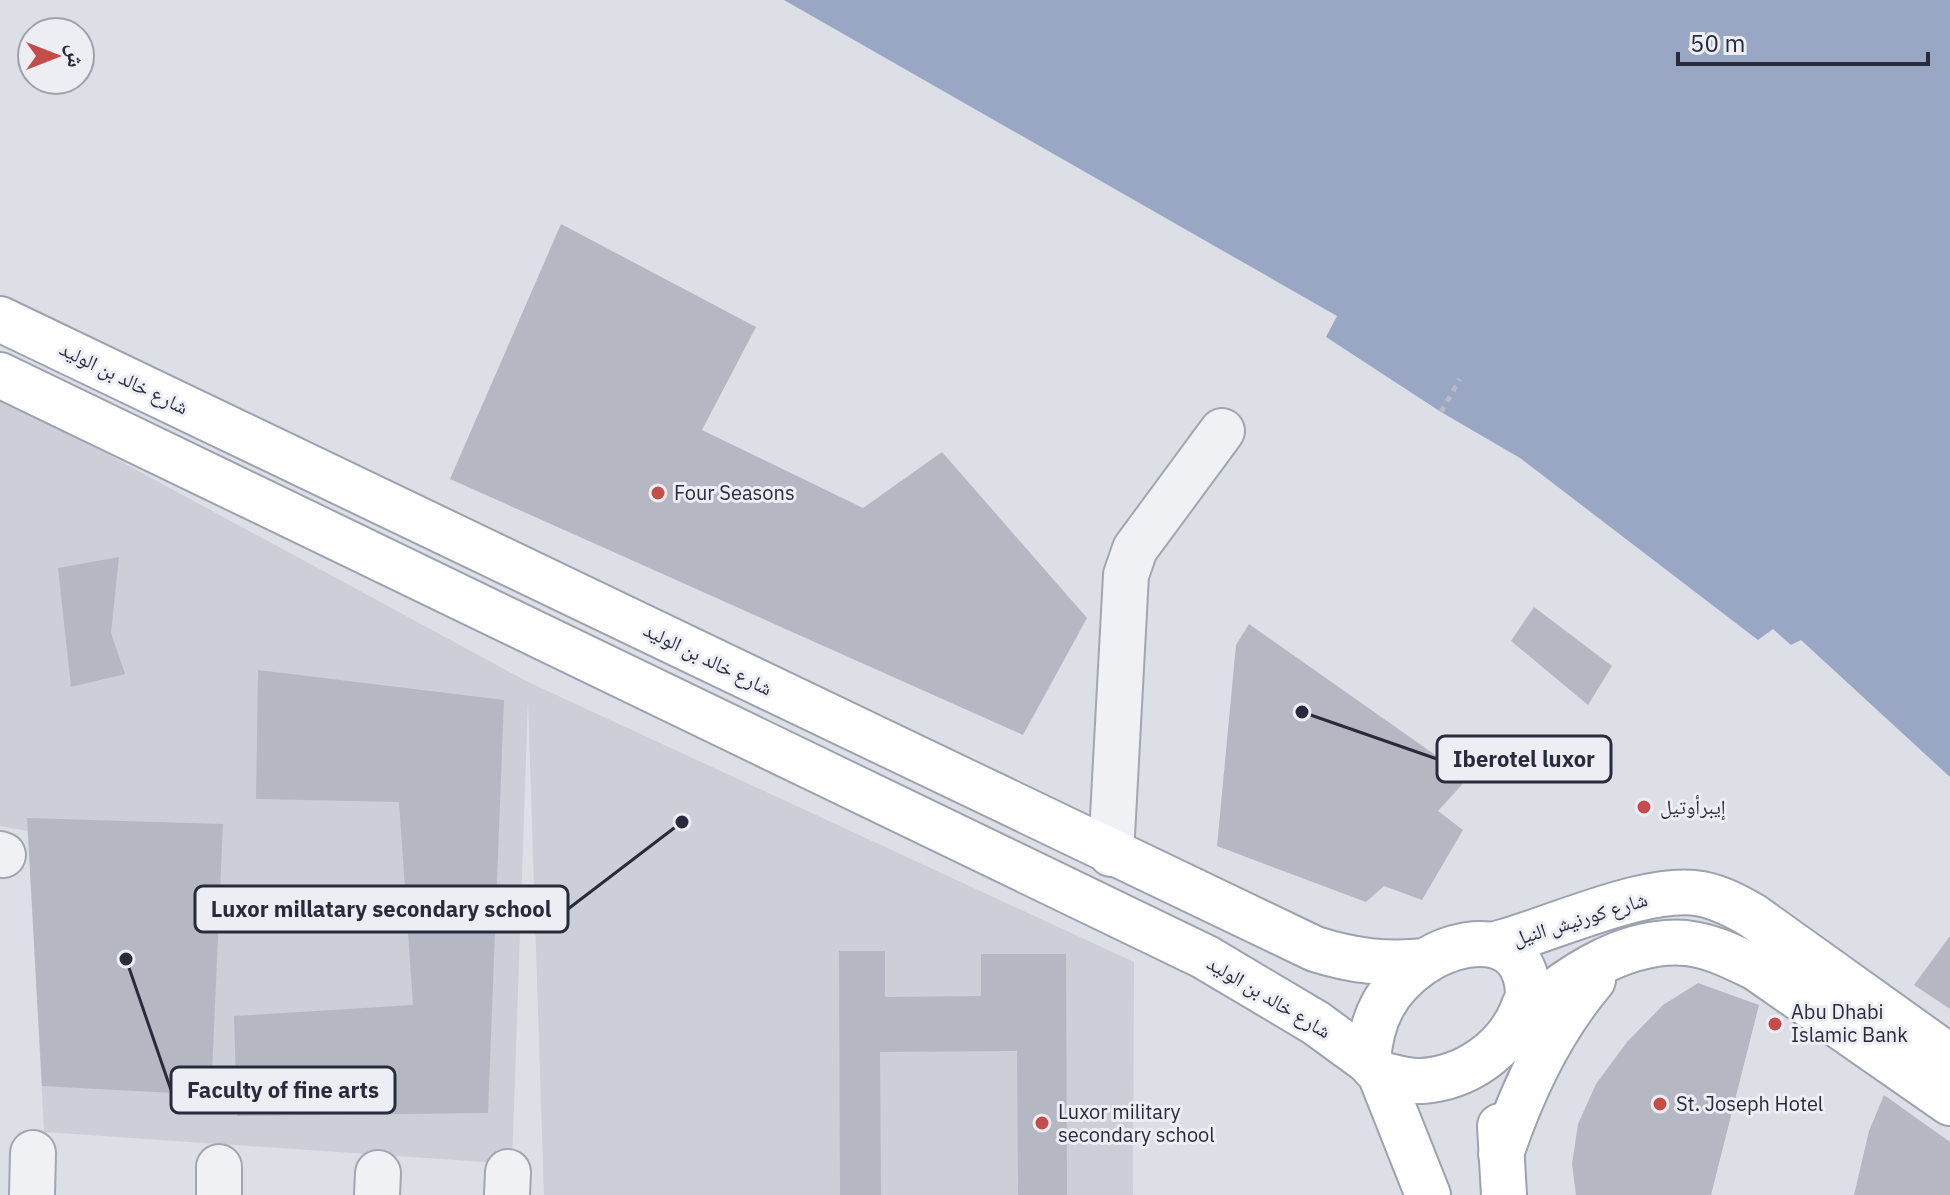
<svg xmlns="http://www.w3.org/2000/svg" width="1950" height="1195" viewBox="0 0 1950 1195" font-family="'IBM Plex Sans','Noto Naskh Arabic',sans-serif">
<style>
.built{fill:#ccced8}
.water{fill:#9aa7c4}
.building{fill:#b5b8c3}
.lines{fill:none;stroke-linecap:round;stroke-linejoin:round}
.minor-casing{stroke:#a3a5b0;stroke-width:48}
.major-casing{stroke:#9da2b1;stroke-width:48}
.path{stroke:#b8bac1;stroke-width:5;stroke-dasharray:6 6;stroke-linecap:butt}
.minor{stroke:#f0f1f5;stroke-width:44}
.major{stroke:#fff;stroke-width:44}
.poi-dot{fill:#c54c48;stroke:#eceef4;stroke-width:3}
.labels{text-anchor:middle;stroke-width:6;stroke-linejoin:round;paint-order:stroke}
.street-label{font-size:20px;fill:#282b3c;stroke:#eceef4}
.poi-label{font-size:20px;fill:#282b3c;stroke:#eceef4;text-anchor:start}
.leader{fill:none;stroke:#282b3c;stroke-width:3}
.callout-dot{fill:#282b3c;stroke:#eceef4;stroke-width:3}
.callout{fill:#eceef4;stroke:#282b3c;stroke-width:3}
.callout-label{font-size:22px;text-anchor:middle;font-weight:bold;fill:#282b3c}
</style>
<rect width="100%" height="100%" fill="#dddfe6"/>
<path class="built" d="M0,396l528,286 606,280 -1,233h-589l-16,-495 -16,464 -468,-32 -16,-301 -28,-5z"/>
<path class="water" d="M784,0h1166v777l-149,-137 -10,5 -18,-16 -15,11 -238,-182 -79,-46 -115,-75 11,-21z"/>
<path class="building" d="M561,224l195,103 -54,103 161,78 79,-56 145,166 -64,117 -573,-256z
M119,557l-8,76 14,41 -54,13 -13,-119z
M1534,607l78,59 -24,39 -77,-64z
M1249,624l219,154 -30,33 25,19 -41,70 -38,-14 -18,16 -149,-56 19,-201z
M258,670l246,30 -16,413 -251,3 -3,-100 179,-11 -14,-203 -143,-3z
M27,818l196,6 -12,271 -169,-9z
M1950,936v73l-36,-24z
M839,951h46v46l96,-1v-42h85l1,241h-49l-1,-144 -137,1 1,143h-41z
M1698,983l61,22 -48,190h-135l-4,-31 6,-40 18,-40 31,-42 36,-37z
M1884,1095l66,47v53h-96l15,-64z"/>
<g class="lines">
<g class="minor-casing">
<path id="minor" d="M0,854l3,1
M1111,854l15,-279 9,-26 87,-118
M32,1195l1,-42
M219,1195v-28
M377,1195l1,-22
M507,1195l1,-23"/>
</g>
<g class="major-casing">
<path id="major" d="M0,319l1315,630c38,12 71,16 111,12
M0,375l1205,582 111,66 52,38
M1496,944c55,-14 152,-61 206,-50 19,4 34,12 51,22l197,141
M1516,1025c43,-43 107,-87 170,-82 26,3 47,14 70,25l194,135
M1380,1074c13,3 29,8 42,7 44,-3 84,-31 100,-70 2,-6 6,-12 6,-18 -3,-64 -68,-56 -107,-29 -35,25 -50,54 -53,97l12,13 48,121
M1500,1126l4,69
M1501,1154c21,-63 49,-123 92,-174"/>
</g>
<path class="path" d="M1441,412l19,-33"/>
<use href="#minor" class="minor"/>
<use href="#major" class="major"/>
</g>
<g class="poi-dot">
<circle cx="658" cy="493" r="8"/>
<circle cx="1644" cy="807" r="8"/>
<circle cx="1775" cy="1024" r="8"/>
<circle cx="1660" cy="1104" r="8"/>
<circle cx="1042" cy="1123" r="8"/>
</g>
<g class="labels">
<g class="street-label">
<text transform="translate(124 378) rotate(26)" y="7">شارع خالد بن الوليد</text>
<text transform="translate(708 659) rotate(26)" y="7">شارع خالد بن الوليد</text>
<text transform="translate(1580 919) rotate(-17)" y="7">شارع كورنيش النيل</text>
<text transform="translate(1269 997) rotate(31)" y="7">شارع خالد بن الوليد</text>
</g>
<g class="poi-label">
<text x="674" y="500">Four Seasons</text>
<text x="1660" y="814">إيبرأوتيل</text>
<text x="1791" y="1019">Abu Dhabi<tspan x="1791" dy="23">Islamic Bank</tspan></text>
<text x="1676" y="1111">St. Joseph Hotel</text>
<text x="1058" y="1119">Luxor military<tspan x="1058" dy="23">secondary school</tspan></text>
</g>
</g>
<path class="leader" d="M1302 712L1437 759M682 822L568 909M126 959L171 1090"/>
<g class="callout-dot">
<circle cx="1302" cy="712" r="8"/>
<circle cx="682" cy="822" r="8"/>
<circle cx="126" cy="959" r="8"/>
</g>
<g class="callout">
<rect x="1437" y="736" width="174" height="46" rx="8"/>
<rect x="195" y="886" width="373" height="46" rx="8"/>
<rect x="171" y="1067" width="224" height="46" rx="8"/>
</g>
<g class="callout-label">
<text x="1524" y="767">Iberotel luxor</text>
<text x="381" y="917">Luxor millatary secondary school</text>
<text x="283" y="1098">Faculty of fine arts</text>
</g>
<g transform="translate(56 56) rotate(90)"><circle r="38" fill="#eceef4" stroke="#9ea0aa" stroke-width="2"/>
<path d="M0-6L14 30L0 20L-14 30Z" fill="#c54c48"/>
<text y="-12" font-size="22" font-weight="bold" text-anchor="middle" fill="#282b3c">ش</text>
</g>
<path d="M1678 52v12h250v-12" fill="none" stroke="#282b3c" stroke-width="4"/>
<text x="1690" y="52" font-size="24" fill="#282b3c" stroke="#eceef4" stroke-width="6" paint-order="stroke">50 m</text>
</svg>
